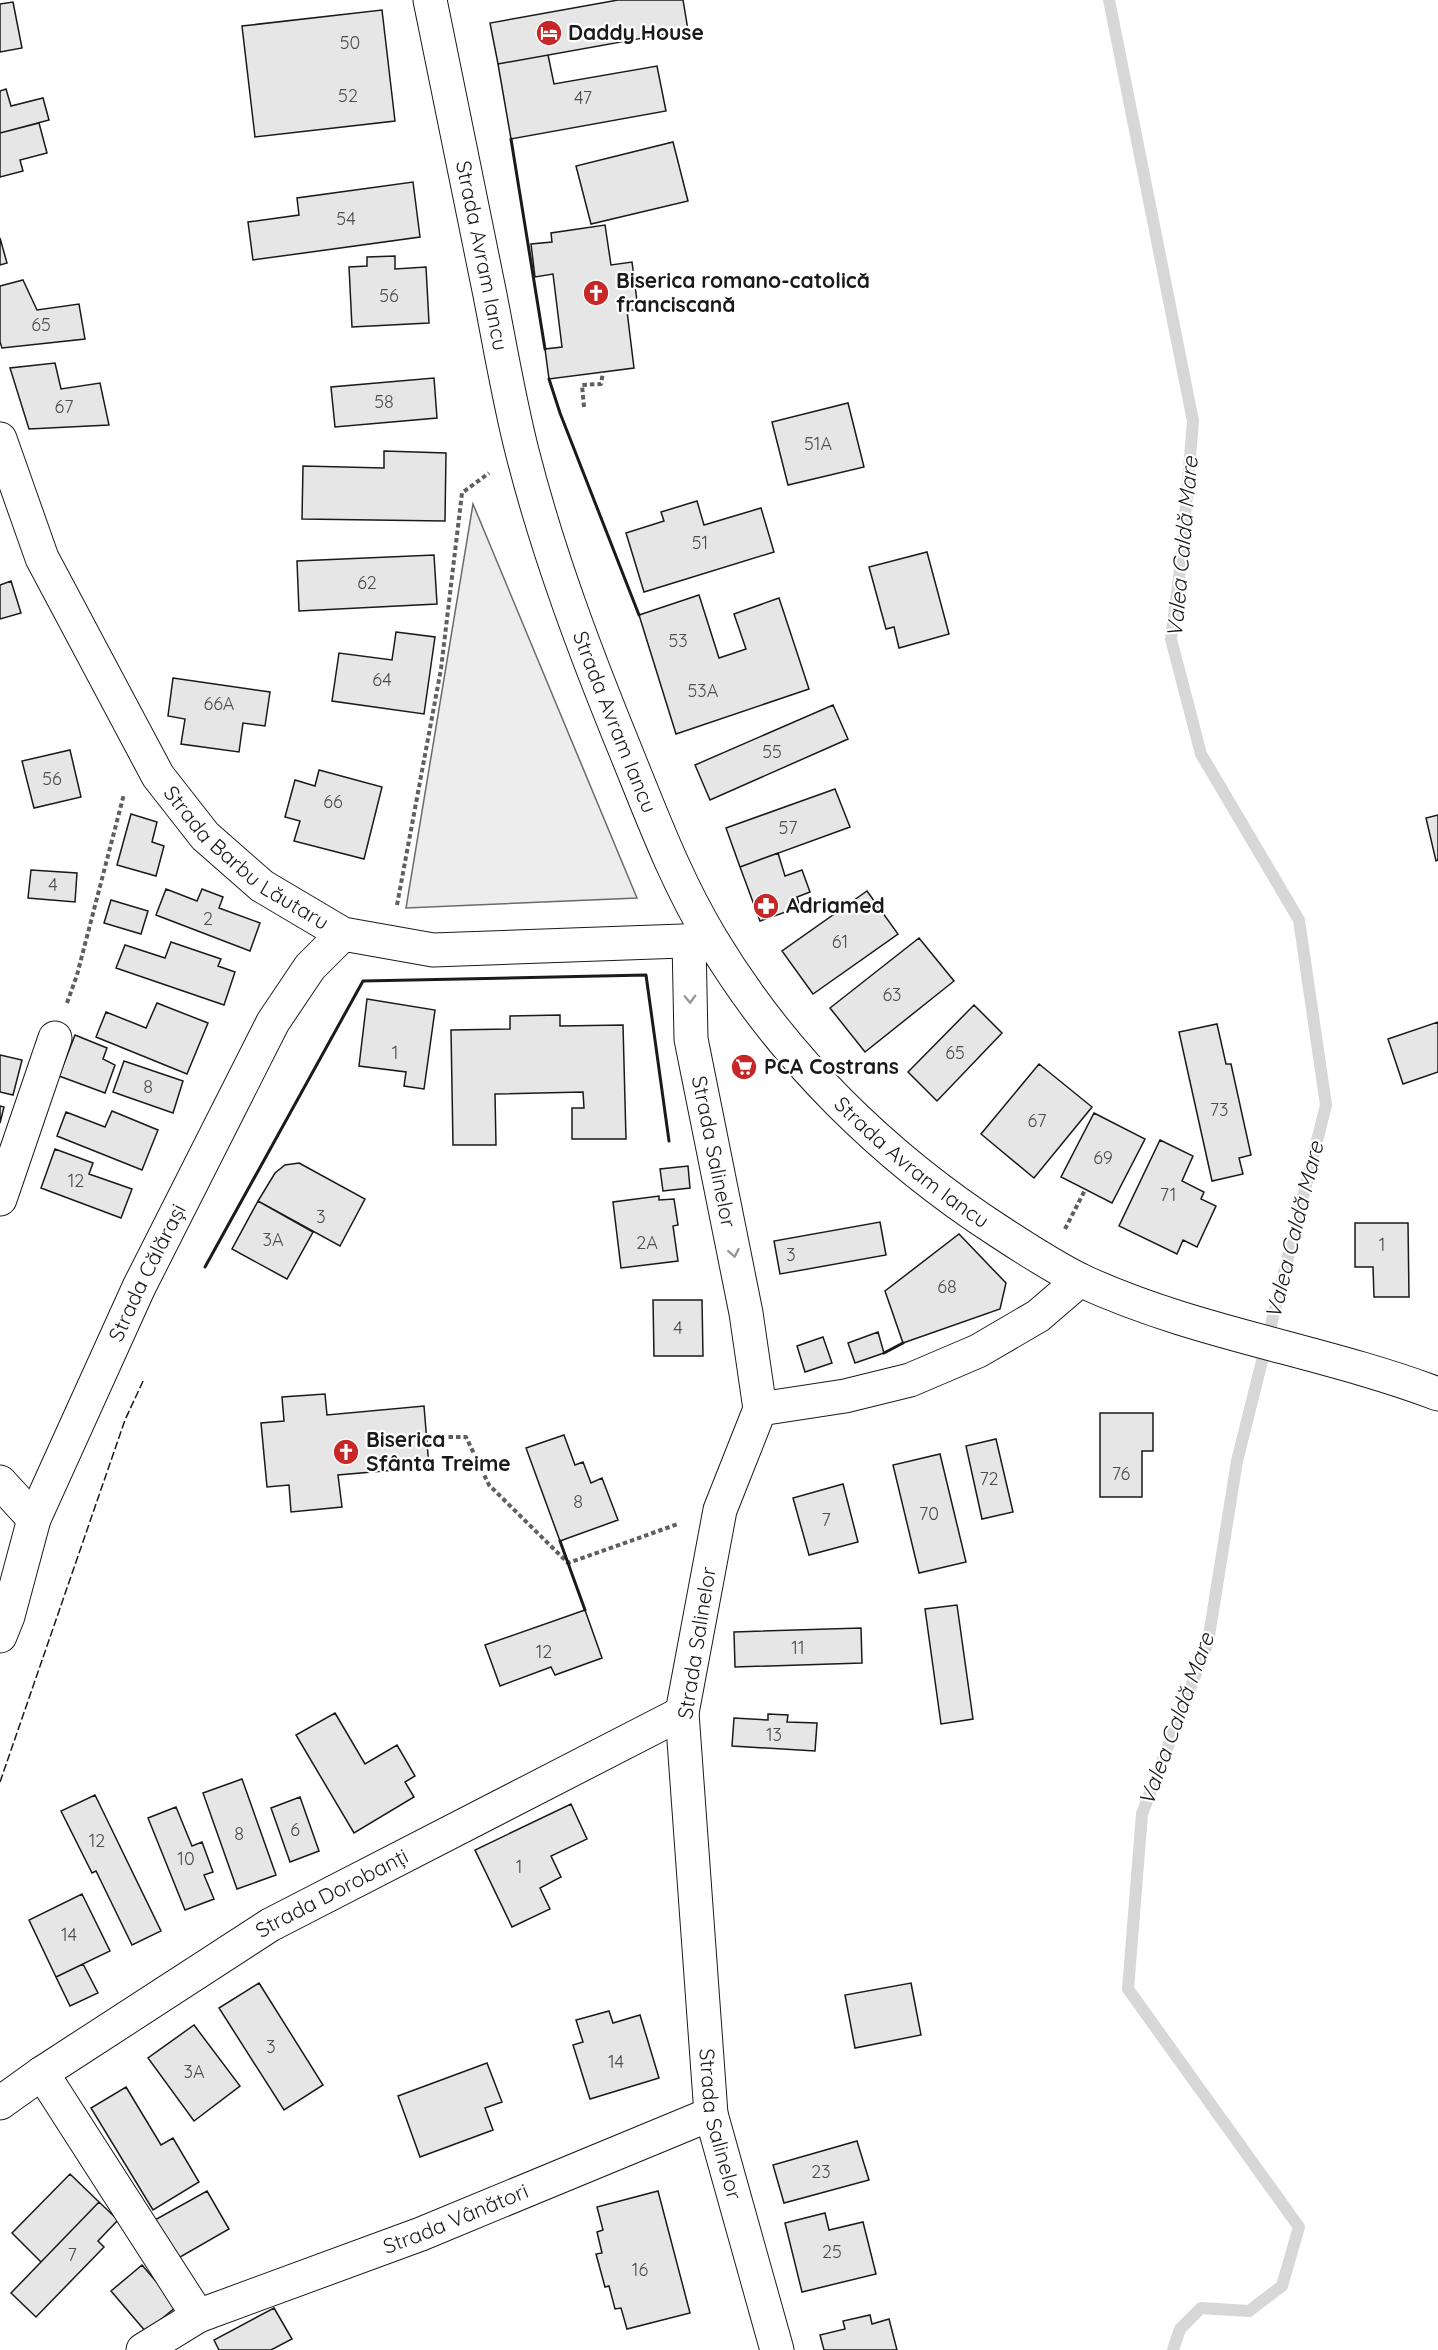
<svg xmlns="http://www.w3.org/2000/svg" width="1438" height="2350" viewBox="0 0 1438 2350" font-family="Quicksand,sans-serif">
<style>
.green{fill:#ededed;stroke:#6a6a6a;stroke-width:1.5}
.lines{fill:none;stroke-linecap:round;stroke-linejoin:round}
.stream{stroke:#d7d7d7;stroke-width:12}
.building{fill:#e6e6e6;stroke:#1a1a1a;stroke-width:1.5}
.minor-casing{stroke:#1a1a1a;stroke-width:35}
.major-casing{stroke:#1a1a1a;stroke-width:35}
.path{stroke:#5f5f5f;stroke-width:4;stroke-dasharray:4.5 3;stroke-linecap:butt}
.minor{stroke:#fff;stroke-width:33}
.major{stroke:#fff;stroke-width:33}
.fence{stroke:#1a1a1a;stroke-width:1.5;stroke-dasharray:8 3;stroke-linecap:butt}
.wall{stroke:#1a1a1a;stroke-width:3}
.oneway{stroke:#989898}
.labels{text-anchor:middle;stroke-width:4.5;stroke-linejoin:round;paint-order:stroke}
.number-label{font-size:18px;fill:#4d4d4d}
.poi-label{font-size:21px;font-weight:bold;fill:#1a1a1a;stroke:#fff;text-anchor:start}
.street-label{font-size:21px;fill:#1a1a1a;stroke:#fff}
.water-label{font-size:22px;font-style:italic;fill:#1a1a1a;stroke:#fff}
</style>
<rect width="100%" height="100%" fill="#fff"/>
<path class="green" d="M473,504l164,394 -231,10z"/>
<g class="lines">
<path class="stream" d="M1109,0l84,421 -11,133 -11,85 30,115 98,166 27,185 -89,356 -29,181 -66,172 -14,175 171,238 -17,59 -33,25 -48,-3 -21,21 -7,21"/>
</g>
<path class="building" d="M618,0h65l5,30 -190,34 -8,-41z
M13,2l9,46 -22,4v-48z
M382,10l13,111 -140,16 -13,-111z
M548,55l6,29 103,-18 9,45 -155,28 -13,-75z
M6,89l5,17 32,-8 6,22 -49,13v-42z
M39,123l8,30 -27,7 3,11 -23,6v-44z
M673,142l15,59 -97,23 -15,-58z
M413,182l7,55 -167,23 -5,-38 51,-7 -2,-17z
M605,225l6,40 21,-3 6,47 -11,2 7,57 -85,11 -4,-30 17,-2 -9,-73 -18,3 -4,-33 21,-2 -1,-9z
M0,238l7,25 -7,2z
M395,256v13l31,-2 3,56 -77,4 -3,-60 18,-1v-9z
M23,280l14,30 42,-6 6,35 -83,9 -2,-6v-56z
M55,363l6,26 39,-6 9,42 -80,4 -19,-61z
M434,378l3,40 -102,9 -4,-40z
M848,403l16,64 -76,18 -16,-63z
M384,451l62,2 -1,68 -143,-2 1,-53 81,2z
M697,501l7,24 57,-17 13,44 -130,40 -18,-59 38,-12 -3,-9z
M927,552l22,82 -50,14 -5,-21 -8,2 -17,-62z
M434,555l3,49 -138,7 -2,-50z
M11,581l10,32 -21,6v-34z
M699,595l20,63 27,-9 -12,-35 45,-16 30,91 -133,45 -37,-119z
M396,632l39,5 -11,77 -92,-13 7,-48 53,7z
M173,678l97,14 -5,34 -22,-3 -4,29 -58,-8 4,-25 -17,-3z
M833,705l15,34 -138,61 -15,-35z
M70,750l11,47 -47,11 -12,-47z
M319,770l63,17 -18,72 -70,-18 6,-20 -15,-4 10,-37 20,6z
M835,789l15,38 -110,40 -14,-39z
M131,814l26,8 -5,20 12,4 -8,30 -39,-11z
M1438,815v45l-2,1 -10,-43z
M778,853l7,23 17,-6 8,22 -13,5 3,10 -40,14 -20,-54z
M31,870l46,3 -2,29 -47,-4z
M166,889l31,12 5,-12 21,8 -4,11 41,15 -10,28 -94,-36z
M867,891l31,43 -85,60 -31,-43z
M111,900l37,11 -7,23 -37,-11z
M919,938l35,43 -89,71 -35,-44z
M171,942l50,17 -3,7 17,6 -11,33 -108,-37 9,-23 40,13z
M367,999l68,11 -11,79 -20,-3 2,-14 -47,-6z
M157,1003l51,20 -21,51 -91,-37 10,-25 40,16z
M974,1005l28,28 -65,68 -29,-29z
M560,1015v11l63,-1 3,114h-54v-31h12l-1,-16 -88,2 1,51h-43l-2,-115 59,-1v-13z
M1438,1022v50l-35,12 -15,-45z
M1217,1024l9,40h5l20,91 -12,3 4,16 -31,7 -33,-149z
M75,1035l32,13 -4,11 12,6 -10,28 -46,-17z
M0,1055l22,5 -9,35 -13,-3z
M124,1061l59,20 -10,32 -60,-21z
M1039,1064l53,43 -58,71 -53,-44z
M0,1106l4,1 -4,16z
M112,1111l46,19 -16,40 -85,-34 9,-24 39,15z
M1094,1113l51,26 -33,64 -51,-26z
M1160,1140l33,16 -11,25 22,11 -3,7 15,7 -19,41 -14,-7 -6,14 -58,-28z
M55,1149l38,14 -4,11 43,15 -11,29 -80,-30z
M299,1163l66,36 -25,47 -82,-45 17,-28 10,-8z
M688,1166l2,22 -27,3 -3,-22z
M659,1196v4l15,-1 4,26 -5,1 5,35 -57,7 -8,-66z
M258,1201l55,31 -26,47 -55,-30z
M880,1222l6,33 -106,19 -6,-33z
M1355,1223h53l1,74h-35l-1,-30h-18z
M959,1234l47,49 -6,26 -97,34 -18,-52z
M653,1300h49l1,56h-49z
M878,1332l6,21 -29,10 -7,-20z
M823,1337l9,26 -27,9 -8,-26z
M325,1394l2,21 97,-9 5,61 -91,8 4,32 -51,5 -2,-27 -22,2 -6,-64 23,-2 -2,-24z
M1100,1413h53v38h-11v46h-42z
M564,1435l11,30 8,-3 8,21 11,-5 16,42 -58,21 -34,-93z
M996,1439l17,73 -31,7 -16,-73z
M940,1454l26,108 -47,11 -26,-108z
M843,1484l15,58 -49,13 -16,-57z
M957,1605l16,114 -32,5 -16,-115z
M585,1610l17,48 -47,17 -4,-8 -51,19 -15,-41z
M861,1628l1,35 -127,4 -1,-35z
M335,1713l30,51 32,-19 18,31 -10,6 9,15 -60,36 -58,-98z
M768,1714l20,1 -1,7 30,1 -2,28 -83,-5 2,-28 34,2z
M242,1779l34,96 -39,14 -34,-96z
M95,1795l66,136 -29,14 -36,-74 -4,2 -31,-62z
M300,1797l19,54 -29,11 -19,-54z
M571,1804l16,35 -36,17 10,21 -21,11 10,21 -38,18 -37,-77z
M176,1807l16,39 10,-4 11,30 -9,3 10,24 -29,11 -37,-92z
M82,1894l28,57 -54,26 -27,-57z
M83,1964l15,29 -28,13 -14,-29z
M259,1983l64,102 -39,25 -65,-102z
M911,1983l10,52 -66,13 -10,-53z
M609,2011l4,12 27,-8 19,63 -69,21 -17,-54 10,-3 -7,-22z
M194,2025l46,61 -46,35 -46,-63z
M487,2063l15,39 -17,6 8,22 -73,27 -22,-61z
M126,2087l35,58 12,-7 26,44 -46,28 -62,-102z
M857,2141l12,39 -85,23 -11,-38z
M70,2174l29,28 -58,60 -29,-29z
M207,2191l22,38 -54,31 -22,-39z
M658,2191l32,122 -63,16 -6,-21 -6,1 -6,-23 -4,1 -9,-33 6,-1 -5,-21 6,-2 -6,-23z
M99,2202l19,18 -20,21 6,6 -68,70 -25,-24z
M825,2213l4,17 34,-8 13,52 -74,18 -17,-69z
M142,2265l35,41 -31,26 -35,-41z
M274,2308l18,31 -21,11h-52l-5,-10z
M870,2315l2,9 17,-5 8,31h-73l-4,-15 25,-6 -2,-8z"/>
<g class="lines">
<g class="minor-casing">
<g id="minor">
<path id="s1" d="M0,439l42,119 116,218 47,60 57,50 81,48 90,16 277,-10"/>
<path id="s2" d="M689,940l2,99 55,274 14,96 -40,101 -38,203 29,401 66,236"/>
<path d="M0,1199l55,-161"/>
<path d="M760,1409l85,-13 65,-16 68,-29 60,-35 42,-36"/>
<path d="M0,1482l34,37"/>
<path id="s3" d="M0,1636l8,-20 26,-97 105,-232 134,-265 37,-55 33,-33"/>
<path d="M42,2073l156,243"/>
<path id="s4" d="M0,2103l42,-30 228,-148 412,-212"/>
<path id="s5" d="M143,2350l55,-34 223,-82 290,-120"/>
</g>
</g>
<g class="major-casing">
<g id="major">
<path id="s6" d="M430,0c19,98 40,196 60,295 10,51 19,105 32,156 26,103 64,203 104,301 26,64 50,129 86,188 71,118 172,217 288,292 26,17 52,34 80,48 113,53 242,70 358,114"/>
</g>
</g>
<path class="path" d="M584,407l-2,-22 19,-1 2,-12
M397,905l44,-236 21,-176 27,-20
M67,1003l10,-28 47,-181
M1065,1229l20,-39
M426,1437h40l23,48 79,78 110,-39"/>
<use href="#minor" class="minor"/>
<use href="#major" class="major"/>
<path class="fence" d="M0,1782l125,-362 19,-41"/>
<path class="wall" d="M511,139l34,210
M549,379l11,34 79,202
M205,1267l158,-286 283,-6 23,166
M884,1353l19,-10
M560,1541l25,69"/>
</g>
<defs><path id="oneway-chevron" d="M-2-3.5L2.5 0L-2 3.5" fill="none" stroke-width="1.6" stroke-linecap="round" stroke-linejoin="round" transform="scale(1.5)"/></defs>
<g class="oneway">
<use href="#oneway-chevron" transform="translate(690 999) rotate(88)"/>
<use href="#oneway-chevron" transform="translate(734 1253) rotate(79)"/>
</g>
<defs>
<g id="hotel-disc" transform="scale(1.35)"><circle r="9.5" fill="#c62828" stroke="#fff"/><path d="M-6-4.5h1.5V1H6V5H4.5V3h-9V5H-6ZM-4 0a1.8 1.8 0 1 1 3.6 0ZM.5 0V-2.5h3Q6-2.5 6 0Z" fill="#fff"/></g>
<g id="church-disc" transform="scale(1.35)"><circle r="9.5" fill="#c62828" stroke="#fff"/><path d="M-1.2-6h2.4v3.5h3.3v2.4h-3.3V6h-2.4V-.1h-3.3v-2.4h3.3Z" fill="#fff"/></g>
<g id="pharmacy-disc" transform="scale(1.35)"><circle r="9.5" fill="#c62828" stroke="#fff"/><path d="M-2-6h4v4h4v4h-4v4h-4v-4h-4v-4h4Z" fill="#fff"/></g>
<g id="supermarket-disc" transform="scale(1.35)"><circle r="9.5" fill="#c62828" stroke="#fff"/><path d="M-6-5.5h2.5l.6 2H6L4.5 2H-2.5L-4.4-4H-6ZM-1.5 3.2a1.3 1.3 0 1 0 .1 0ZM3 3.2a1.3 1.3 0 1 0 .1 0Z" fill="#fff"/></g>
</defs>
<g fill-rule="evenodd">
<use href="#hotel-disc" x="549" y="33"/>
<use href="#church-disc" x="596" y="293"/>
<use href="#pharmacy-disc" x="766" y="906"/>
<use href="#supermarket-disc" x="744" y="1067"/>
<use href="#church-disc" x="346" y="1452"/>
</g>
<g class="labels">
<g class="number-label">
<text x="350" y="49">50</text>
<text x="348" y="102">52</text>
<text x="583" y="104">47</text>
<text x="346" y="225">54</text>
<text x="389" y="302">56</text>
<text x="41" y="331">65</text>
<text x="384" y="408">58</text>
<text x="64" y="413">67</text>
<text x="818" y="450">51A</text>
<text x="700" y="549">51</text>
<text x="367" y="589">62</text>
<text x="678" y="647">53</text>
<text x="382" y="686">64</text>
<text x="703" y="697">53A</text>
<text x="219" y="710">66A</text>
<text x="772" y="758">55</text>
<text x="52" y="785">56</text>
<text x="333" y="808">66</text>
<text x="788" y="834">57</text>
<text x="53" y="891">4</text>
<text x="208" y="925">2</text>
<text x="840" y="948">61</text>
<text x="892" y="1001">63</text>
<text x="395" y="1059">1</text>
<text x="955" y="1059">65</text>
<text x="148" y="1093">8</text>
<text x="1219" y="1116">73</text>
<text x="1037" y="1127">67</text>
<text x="1103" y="1164">69</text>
<text x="76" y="1187">12</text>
<text x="1168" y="1201">71</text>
<text x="321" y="1223">3</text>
<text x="273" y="1246">3A</text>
<text x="647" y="1249">2A</text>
<text x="1382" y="1251">1</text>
<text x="791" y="1261">3</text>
<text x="947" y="1293">68</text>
<text x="678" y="1334">4</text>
<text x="1121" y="1480">76</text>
<text x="989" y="1485">72</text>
<text x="578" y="1508">8</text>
<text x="929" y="1520">70</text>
<text x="826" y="1526">7</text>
<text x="798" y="1654">11</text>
<text x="544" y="1658">12</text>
<text x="774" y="1741">13</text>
<text x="295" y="1836">6</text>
<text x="239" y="1840">8</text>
<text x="97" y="1847">12</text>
<text x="186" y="1865">10</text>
<text x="519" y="1873">1</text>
<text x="69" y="1941">14</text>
<text x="271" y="2053">3</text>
<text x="616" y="2068">14</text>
<text x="194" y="2078">3A</text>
<text x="821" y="2178">23</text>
<text x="832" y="2258">25</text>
<text x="72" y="2261">7</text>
<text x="640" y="2276">16</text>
</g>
<g class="poi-label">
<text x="568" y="40">Daddy House</text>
<text x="616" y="288">Biserica romano-catolică<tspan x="616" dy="24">franciscană</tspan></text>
<text x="786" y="913">Adriamed</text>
<text x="764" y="1074">PCA Costrans</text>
<text x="366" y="1447">Biserica<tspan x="366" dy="24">Sfânta Treime</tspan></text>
</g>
<g class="street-label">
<text dy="7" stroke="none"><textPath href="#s6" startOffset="261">Strada Avram Iancu</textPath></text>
<text dy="7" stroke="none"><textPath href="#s6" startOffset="747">Strada Avram Iancu</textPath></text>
<text dy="7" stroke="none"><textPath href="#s1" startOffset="495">Strada Barbu Lăutaru</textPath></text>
<text dy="7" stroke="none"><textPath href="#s2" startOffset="214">Strada Salinelor</textPath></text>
<text dy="7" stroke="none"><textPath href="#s6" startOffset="1287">Strada Avram Iancu</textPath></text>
<text dy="7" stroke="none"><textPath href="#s3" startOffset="393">Strada Călărași</textPath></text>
<text transform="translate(697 1643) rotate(-81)" y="7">Strada Salinelor</text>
<text dy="7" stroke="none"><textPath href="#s4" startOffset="393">Strada Dorobanți</textPath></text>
<text dy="7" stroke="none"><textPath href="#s2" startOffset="1204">Strada Salinelor</textPath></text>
<text dy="7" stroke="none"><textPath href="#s5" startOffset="340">Strada Vânători</textPath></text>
</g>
<g class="water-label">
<text transform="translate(1182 547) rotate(-85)" y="8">Valea Caldă Mare</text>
<text transform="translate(1294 1230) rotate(-76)" y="8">Valea Caldă Mare</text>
<text transform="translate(1176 1719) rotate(-70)" y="8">Valea Caldă Mare</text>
</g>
</g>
</svg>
